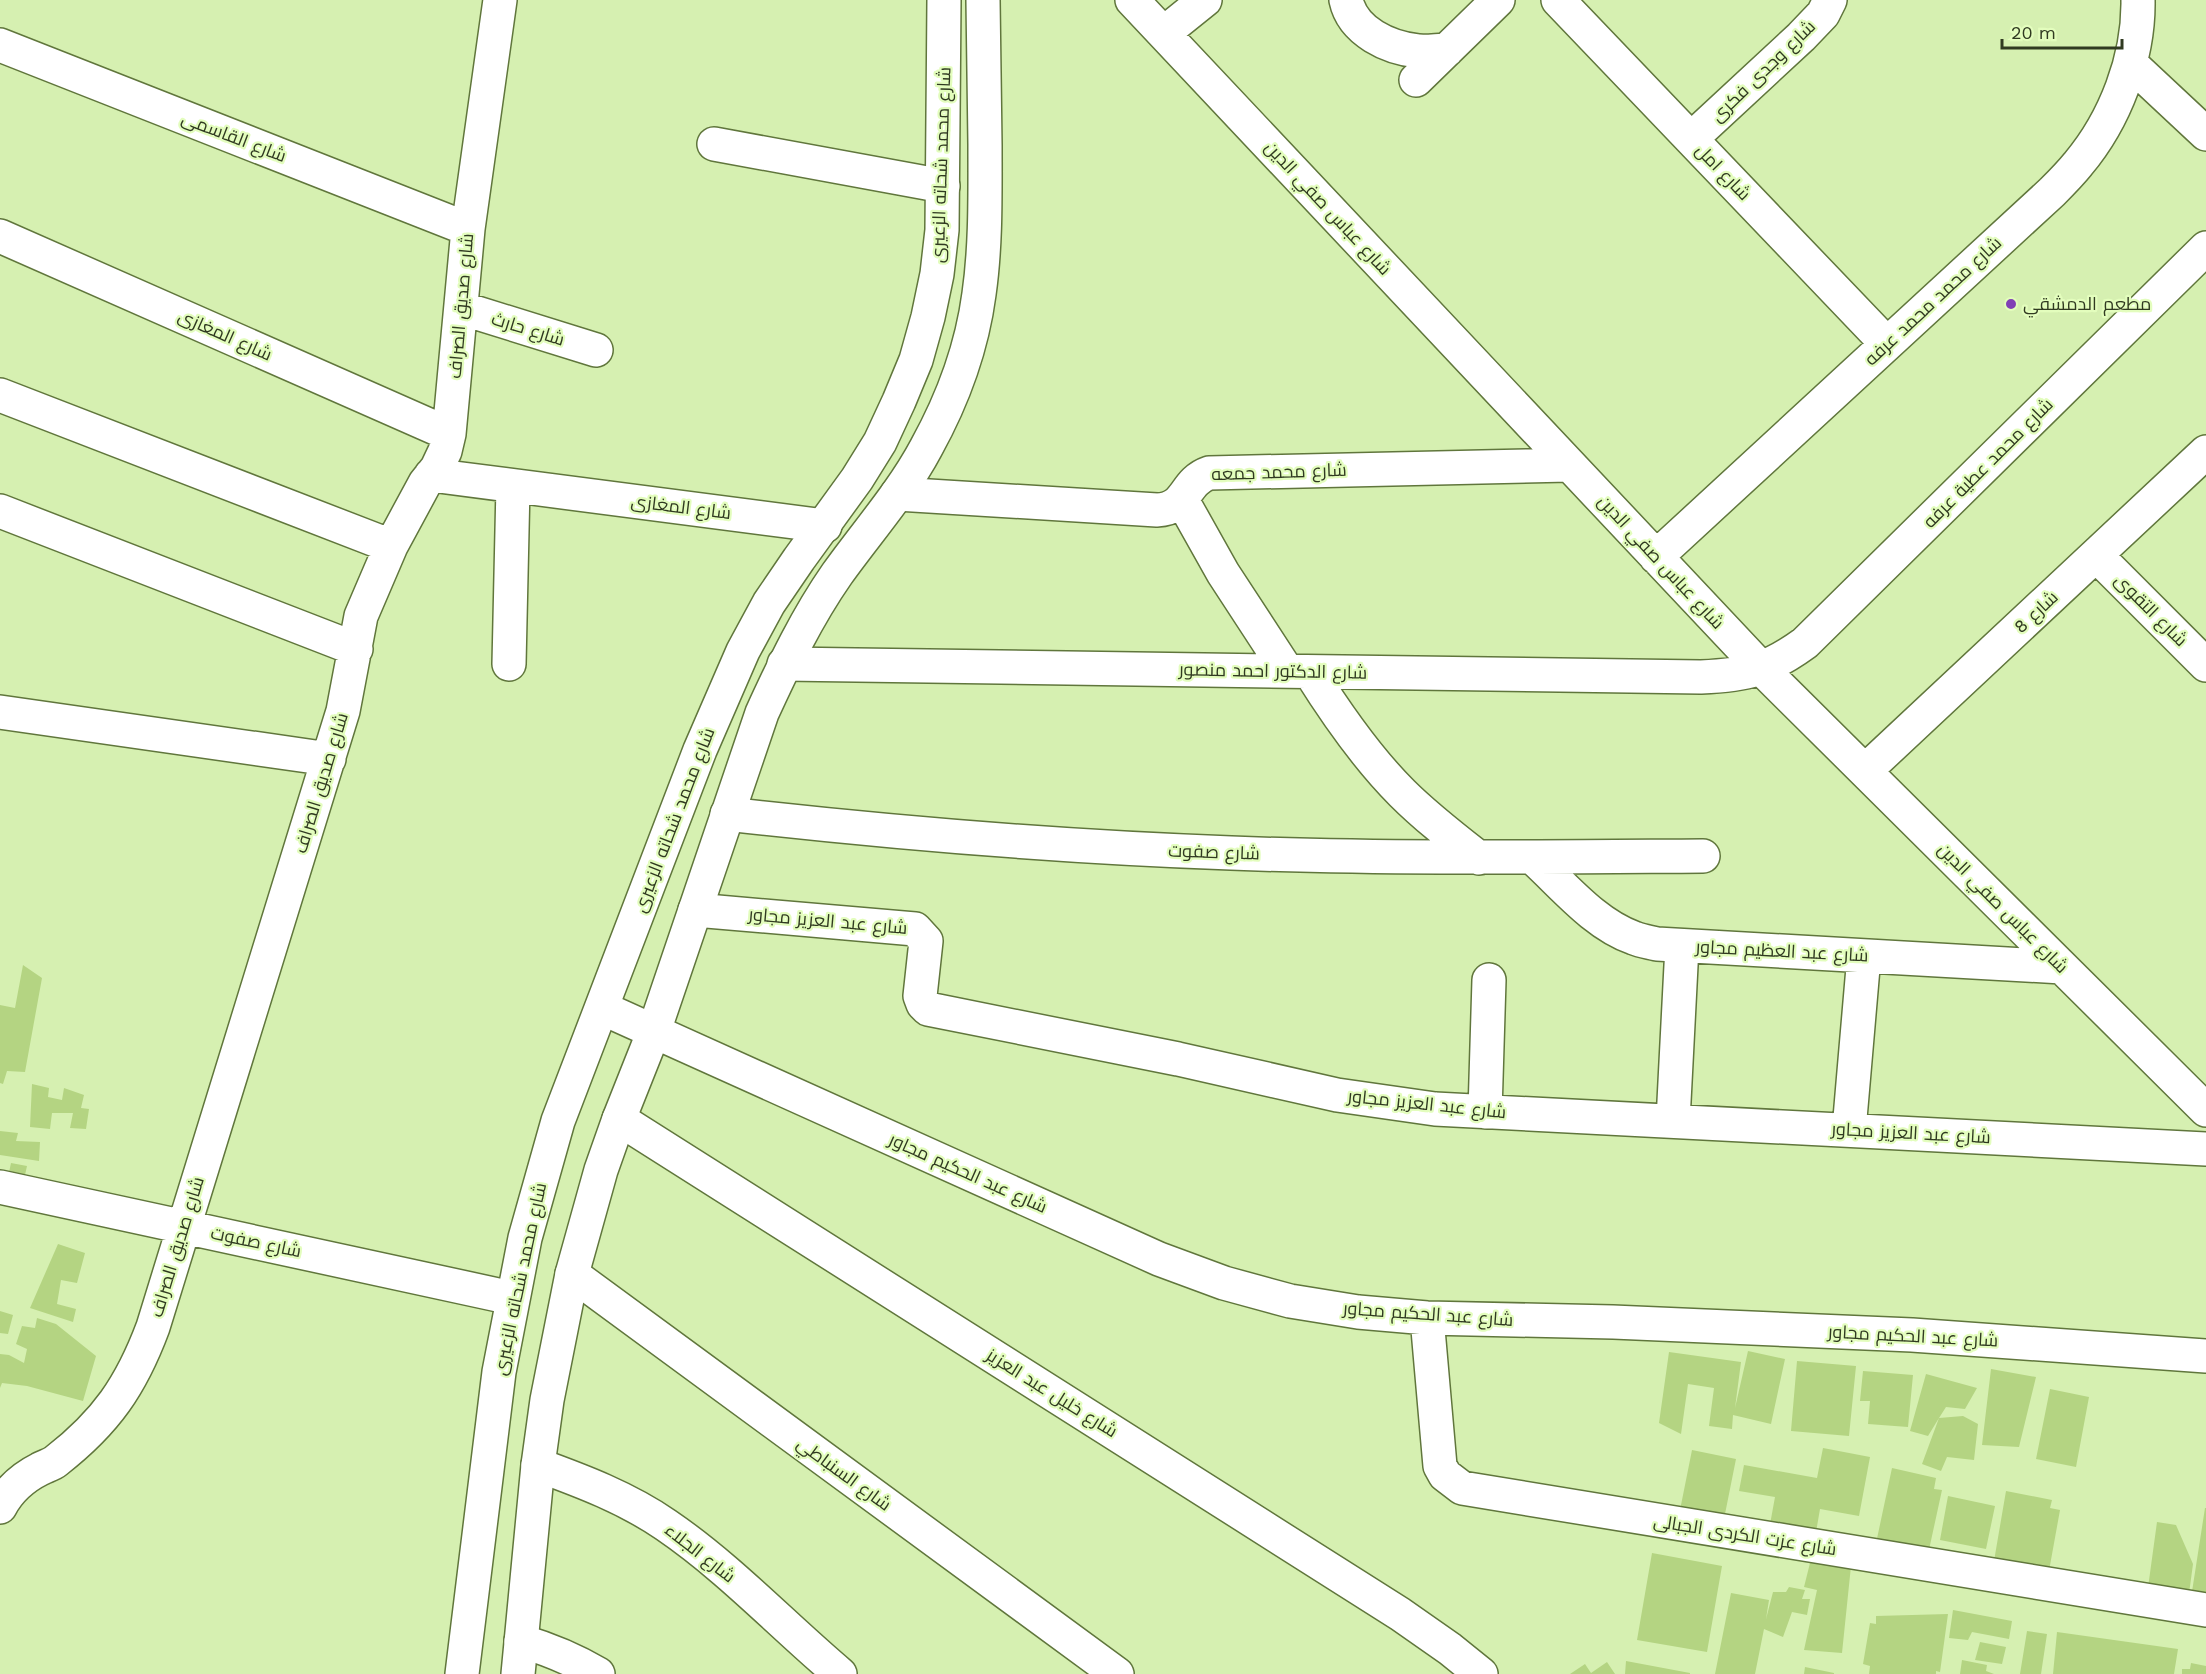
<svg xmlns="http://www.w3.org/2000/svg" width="2206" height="1674" viewBox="0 0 2206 1674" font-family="'Work Sans',Cairo,sans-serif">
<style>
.building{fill:#b4d482}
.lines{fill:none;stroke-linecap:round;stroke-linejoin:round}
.minor-casing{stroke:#60763c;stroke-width:36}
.tertiary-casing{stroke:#60763c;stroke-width:36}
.minor{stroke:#fff;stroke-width:33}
.tertiary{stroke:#fff;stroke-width:33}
.poi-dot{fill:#8040b5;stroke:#e3fdbd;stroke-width:2}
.labels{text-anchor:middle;stroke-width:4.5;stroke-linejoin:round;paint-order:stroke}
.street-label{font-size:18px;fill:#303a21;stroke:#e3fdbd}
.poi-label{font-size:18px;fill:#303a21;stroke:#e3fdbd;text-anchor:start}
</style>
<rect width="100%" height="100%" fill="#d6f0b1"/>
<path class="building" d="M23,965l19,13 -17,94 -18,-1 -4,13 -3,-1v-78l15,3z
M32,1084l17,4 -1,9 14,3 2,-12 20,7 -3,13 8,1 -3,20 -16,-1 3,-15h-21l-2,16 -20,-2z
M0,1131l18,2 -2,8 24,1 -1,19 -39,-6z
M11,1163l16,3 -4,18 -16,-2z
M58,1244l27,9 -8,30 -16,-3 -4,24 19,5 -3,13 -43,-14z
M0,1311l13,4 -5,19 -8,-1z
M37,1318l19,6 40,32 -13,45 -56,-15 -25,-3 -2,5v-34l9,1 15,8 3,-14 -11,-5 6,-18 13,2z
M1748,1351l37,8 -14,65 -38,-9 -1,14 -23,-3 5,-38 -26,-4 -7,50 -22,-11 10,-71 72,10 -6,46z
M1797,1361l59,5 -7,70 -58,-5z
M1991,1369l45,8 -17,70 -37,-2z
M1863,1371l50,4 -5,52 -40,-3 2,-23h-10z
M1926,1374l51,14 -12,21 -19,-2 -7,11 24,-2 15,8 -4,36 -27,-3 -6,14 -19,-7 17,-46 -11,18 -18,-5z
M2050,1389l39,8 -13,70 -40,-8z
M1823,1448l47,9 -11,59 -39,-7 -5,29 -46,-8 6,-33 -36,-6 5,-26 73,13z
M1692,1450l44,9 -13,65 -44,-9z
M1892,1468l44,10 -2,11 8,1 -15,69 -52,-11z
M2006,1491l46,9 -2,8 10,2 -11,61 -55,-10z
M1948,1496l47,10 -9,43 -46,-9z
M2205,1508h1v92l-15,-2z
M2157,1522l19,3 17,39 -5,37 -41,-6z
M1652,1553l70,13 -15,86 -70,-12z
M1811,1559l40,7 -9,87 -38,-3 13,-60 -13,-3z
M1789,1587l16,3 -3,9h8l-3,16 -15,-3 -9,25 -19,-8 -9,45h-40l16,-81 38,7 -3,19 7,-27h13z
M1953,1610l59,11 -3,18 -37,-7 -4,8 -19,-2z
M1948,1614l-8,58 -4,-1v3h-67l1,-8 -7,-2 7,-41 6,1v-8z
M2027,1631l20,3 -6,40h-21z
M2057,1632l121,17 -4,25h-121z
M1980,1642l26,5 -4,17 -27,-4z
M1962,1660l25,5 -1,6 8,3h-34z
M1626,1661l64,12v1h-65z
M1607,1662l8,12h-45l15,-10 6,9z
M2191,1663l15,3v8h-24v-5h8z
M1805,1667l29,6v1h-30z"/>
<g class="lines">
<g class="minor-casing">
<path id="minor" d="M1132,0l630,669 444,441
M1346,0c7,32 43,48 72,51 9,1 20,-1 29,-1
M1558,0l329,344
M1164,33l41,-33
M0,45l468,184
M2130,63l76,71
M1416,80l82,-80
M1691,139l110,-102 22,-23 7,-14
M714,144l229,42
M0,236l449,198
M461,308l135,42
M0,395l391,151
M431,475l394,51
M897,494l260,16c31,-1 26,-28 52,-37l360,-8
M1182,500l41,73 64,98
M0,511l356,138
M2096,555l110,110
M1656,557l396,-365c9,-9 18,-18 26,-28 37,-44 61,-106 60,-164
M509,664l4,-178
M784,664l917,13c46,-2 67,-7 104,-34l401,-395
M1310,672c27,43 56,85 92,121 24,24 50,44 77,65
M0,712l329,47
M1865,771l341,-319
M727,814c168,19 336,33 504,39 157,6 315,4 472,3
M1532,857c31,28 62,67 102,81 7,3 15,4 23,6l405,23
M695,910l220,19 11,12 -6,55 3,8 5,5 250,50 159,36 98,14 771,40
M602,1008l557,251 65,24 66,18 68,11 69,6 186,4 299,13 294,21
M1485,1112l4,-132
M619,1119l781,495 50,35 31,25
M1673,1121l9,-175
M1849,1130l15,-174
M0,1187l512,111
M572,1274l545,400
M1427,1318l13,148 5,9 17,13 744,122
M538,1465c44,16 89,33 128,60 63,43 116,100 174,149
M0,1507c9,-17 22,-29 40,-38 5,-3 11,-4 16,-8 50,-39 75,-75 97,-134l190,-616 18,-95 30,-70 34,-63 12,-15 8,-17 4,-17 19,-205 32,-229
M521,1641c27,8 52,18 77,33"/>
</g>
<g class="tertiary-casing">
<path id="tertiary" d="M462,1674l37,-302 26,-134 33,-117 142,-371 43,-99 26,-48 30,-44 58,-80 23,-37 19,-41 17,-41 12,-43 9,-43 5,-44 2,-230
M518,1674l20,-209 9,-65 25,-126 29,-104 18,-51 35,-88 108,-318c22,-48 45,-96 75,-139 30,-42 65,-81 89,-126 26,-47 46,-101 53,-154 7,-49 6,-99 6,-149 -1,-48 -1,-97 -2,-145"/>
</g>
<use href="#minor" class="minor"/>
<use href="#tertiary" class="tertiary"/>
</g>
<circle class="poi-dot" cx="2011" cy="304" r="6"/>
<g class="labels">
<g class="street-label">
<text transform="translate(1763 71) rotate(-44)" y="6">شارع وجدى فكرى</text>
<text transform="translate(234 137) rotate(21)" y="6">شارع القاسمى</text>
<text transform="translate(941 165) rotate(-88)" y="6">شارع محمد شحاته الزعيرى</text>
<text transform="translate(1723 172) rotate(46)" y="6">شارع امل</text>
<text transform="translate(1328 208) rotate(47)" y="6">شارع عباس صفي الدين</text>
<text transform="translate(1933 301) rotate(-43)" y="6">شارع محمد محمد عرفه</text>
<text transform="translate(461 306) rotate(-85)" y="6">شارع صديق الصراف</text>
<text transform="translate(528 329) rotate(17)" y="6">شارع حارث</text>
<text transform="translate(225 335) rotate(24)" y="6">شارع المغازى</text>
<text transform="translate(1988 463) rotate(-45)" y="6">شارع محمد عطية عرفه</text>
<text transform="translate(1279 472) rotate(-2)" y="6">شارع محمد جمعه</text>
<text transform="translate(681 507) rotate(7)" y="6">شارع المغازى</text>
<text transform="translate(1661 562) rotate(47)" y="6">شارع عباس صفي الدين</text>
<text transform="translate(2151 610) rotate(45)" y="6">شارع التقوى</text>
<text transform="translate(2036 612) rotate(-43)" y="6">شارع 8</text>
<text transform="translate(1273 671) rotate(1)" y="6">شارع الدكتور احمد منصور</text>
<text transform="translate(321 783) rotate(-73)" y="6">شارع صديق الصراف</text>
<text transform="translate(674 820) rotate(-69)" y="6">شارع محمد شحاته الزعيرى</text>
<text transform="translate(1214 852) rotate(2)" y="6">شارع صفوت</text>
<text transform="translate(2003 908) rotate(45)" y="6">شارع عباس صفي الدين</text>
<text transform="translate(828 921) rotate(5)" y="6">شارع عبد العزيز مجاور</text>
<text transform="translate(1782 951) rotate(3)" y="6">شارع عبد العظيم مجاور</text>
<text transform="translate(1427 1104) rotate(6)" y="6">شارع عبد العزيز مجاور</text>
<text transform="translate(1911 1133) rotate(3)" y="6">شارع عبد العزيز مجاور</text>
<text transform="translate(968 1173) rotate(24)" y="6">شارع عبد الحكيم مجاور</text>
<text transform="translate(256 1242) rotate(12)" y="6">شارع صفوت</text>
<text transform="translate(177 1247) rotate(-73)" y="6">شارع صديق الصراف</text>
<text transform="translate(520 1279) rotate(-78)" y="6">شارع محمد شحاته الزعيرى</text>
<text transform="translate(1428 1314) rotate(4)" y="6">شارع عبد الحكيم مجاور</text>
<text transform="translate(1913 1336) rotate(3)" y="6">شارع عبد الحكيم مجاور</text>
<text transform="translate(1052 1393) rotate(32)" y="6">شارع خليل عبد العزيز</text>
<text transform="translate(844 1474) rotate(36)" y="6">شارع السنباطي</text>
<text transform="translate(1745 1535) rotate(9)" y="6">شارع عزت الكردى الجبالى</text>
<text transform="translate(700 1553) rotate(38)" y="6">شارع الجلاء</text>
</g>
<g class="poi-label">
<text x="2023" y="310">مطعم الدمشقي</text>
</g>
</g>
<path d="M2002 39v9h120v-9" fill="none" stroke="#303a21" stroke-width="3"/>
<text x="2011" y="39" font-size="18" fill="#303a21" stroke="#e3fdbd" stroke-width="4.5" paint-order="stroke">20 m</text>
</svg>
